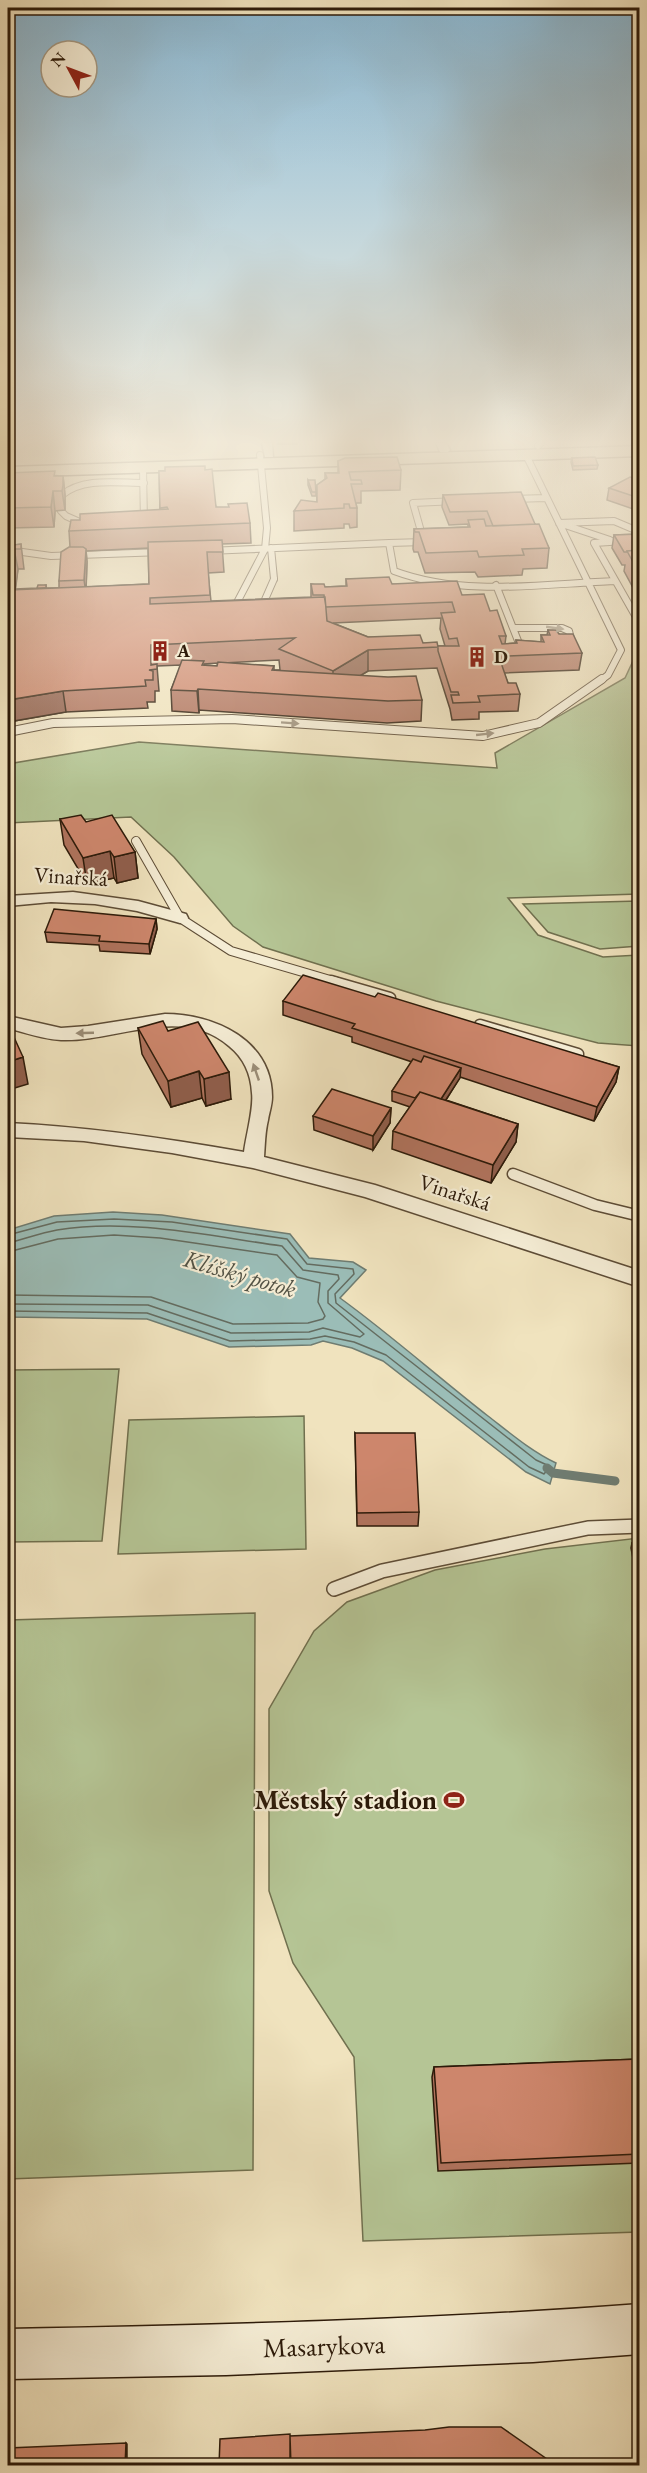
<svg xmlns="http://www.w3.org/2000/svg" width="647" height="2473" viewBox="0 0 647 2473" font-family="'EB Garamond',serif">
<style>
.green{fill:#b5c595;stroke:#70704f;stroke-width:1.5}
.water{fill:#9bbdb7;stroke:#6f7c71;stroke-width:1.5}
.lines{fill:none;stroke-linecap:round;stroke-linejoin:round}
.shore{stroke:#646c60;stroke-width:1.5}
.stream{stroke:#6f7c71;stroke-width:9}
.lane-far3-casing{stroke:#5d4c36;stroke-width:8}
.lane-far2-casing{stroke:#5d4c36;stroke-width:10}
.lane-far1-casing{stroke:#5d4c36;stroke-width:13}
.lane-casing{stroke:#5d4c36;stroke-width:16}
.street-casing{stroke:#5d4c36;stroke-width:3}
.secondary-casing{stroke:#2c1a09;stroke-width:3}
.primary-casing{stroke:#2c1a09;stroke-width:3}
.lane-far3{stroke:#f5edd5;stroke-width:6}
.lane-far2{stroke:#f5edd5;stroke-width:8}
.lane-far1{stroke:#f5edd5;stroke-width:10}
.lane{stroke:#f5edd5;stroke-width:13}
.street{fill:#f5edd5;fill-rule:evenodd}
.secondary{fill:#f5edd5;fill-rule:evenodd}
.primary{fill:#f0e3be;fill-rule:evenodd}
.lane-bridge-casing{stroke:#5d4c36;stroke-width:8;stroke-linecap:butt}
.lane-bridge{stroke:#f5edd5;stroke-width:6}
.wall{fill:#b0735d;stroke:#2c1a09;stroke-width:1.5;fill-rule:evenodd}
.shaded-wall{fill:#905e4c;stroke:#2c1a09;stroke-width:1.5}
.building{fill:#cd866c;stroke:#2c1a09;stroke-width:1.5}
.oneway{fill:#9b8e79}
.labels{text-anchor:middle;stroke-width:4.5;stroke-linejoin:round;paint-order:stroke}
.far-poi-label{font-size:18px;font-weight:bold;fill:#2c1a09;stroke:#f5edd5;text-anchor:start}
.street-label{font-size:22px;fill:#2c1a09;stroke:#f5edd5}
.water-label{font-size:24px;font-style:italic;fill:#535346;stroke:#f5edd5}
.near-poi-label{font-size:27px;font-weight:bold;fill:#2c1a09;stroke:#f5edd5;text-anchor:end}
.near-street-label{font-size:27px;fill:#2c1a09;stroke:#f5edd5}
</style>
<rect width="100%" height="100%" fill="#f0e3be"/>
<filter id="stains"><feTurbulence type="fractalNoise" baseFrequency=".00333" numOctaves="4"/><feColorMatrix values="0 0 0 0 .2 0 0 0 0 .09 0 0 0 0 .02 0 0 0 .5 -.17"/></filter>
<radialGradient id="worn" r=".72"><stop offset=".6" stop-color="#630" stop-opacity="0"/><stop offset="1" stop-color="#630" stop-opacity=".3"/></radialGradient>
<path class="green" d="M639,660v234l-131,4 30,37 65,22 36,-2v91l-41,-3 -162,-42 -173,-54 -30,-21 -59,-69 -43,-40 -123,6v-59l131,-22 358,26 -2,-15 130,-75 8,-17z
M639,901v45l-39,3 -52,-17 -25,-28z
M119,1369l-17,172 -94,1v-172z
M304,1416l2,133 -188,5 11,-134z
M639,1538v694l-276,9 -9,-184 -61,-94 -24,-72v-182l45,-78 33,-29 88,-32 110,-21z
M255,1613l-2,557 -245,9v-559z"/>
<path class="water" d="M113,1212l49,3 128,19 19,24 44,4 13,8 -26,28c51,37 98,79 148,118 22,17 43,35 68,47l-6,21 -24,-12 -143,-111 -31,-13 -29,-7 -12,4 -82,2 -82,-28 -139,-2v-87l46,-14z"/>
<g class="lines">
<path class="shore" d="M8,1235l49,-13 57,-3 58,3 115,17 20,25 46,5 1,5 -19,20 1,9 200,157 11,5 1,4 -4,5 -15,-7 -143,-112 -32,-13 -29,-6 -15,3 -80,2 -83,-28 -139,-2
M8,1243c16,-4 33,-10 49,-13 74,-12 152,6 225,16l21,24 35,5 1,4 -11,12v12l36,31 -4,3 -37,-9 -14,4 -78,1 -83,-28 -140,-1
M8,1252l50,-13 56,-4 46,3 117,17 20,22 23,6 -2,19 7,14 -2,3 -15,4 -75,1 -82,-27 -143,-2"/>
<path class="stream" d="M547,1468l6,5 62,8"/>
<g class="lane-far3-casing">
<path id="lane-far3" d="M538,446l3,-3
M526,455l95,195 -13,25 -8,6
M143,468l1,55
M62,495c21,-18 56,-12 82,-12
M512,499l34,-1
M61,511l5,5 18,8
M559,523l55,-2 26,11
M565,525l45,15
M625,541l-31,2 46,81
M389,543l35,-1 -11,-39 44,-2
M271,548l3,31
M8,550l43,6 112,-4
M208,551l181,-8 5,28c70,26 147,13 220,10
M496,585l26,66
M232,612l33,-63 2,-21 -7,-73
M513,628h49l7,3 2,8 -5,5"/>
</g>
<g class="lane-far2-casing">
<path id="lane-far2" d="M8,732l45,-9 179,-4 251,17 56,-13 63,-44
M136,841l44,77 51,33 106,31"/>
</g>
<g class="lane-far1-casing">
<path id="lane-far1" d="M331,981l59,17
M480,1025l98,29
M513,1174l82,31 45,11"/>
</g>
<g class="lane-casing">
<path id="lane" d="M334,1589l48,-18 206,-43 52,-2"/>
</g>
<g class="street-casing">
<path id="street" d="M262,443h10l1,14h-8z
M436,443h10l4,7 -2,2h-8z
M73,892l65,9 48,13 2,4 -2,4 -6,1 -43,-12 -42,-7 -44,-2 -43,4v-10z
M165,1014c49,0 107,26 107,83 0,8 -3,16 -4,23 -3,12 -3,24 -4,37l111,28 265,86v16l-275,-90 -112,-29 -81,-15 -88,-12 -76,-4v-14c81,4 157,15 236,29 2,-16 10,-44 8,-59 -1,-19 -8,-35 -23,-47 -48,-42 -112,-4 -168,-6 -18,-1 -36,-7 -53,-12v-12l53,12 27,-2z"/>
</g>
<g class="secondary-casing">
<path id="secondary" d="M640,2304v50l-107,8 -307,13 -218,4v-50c211,-4 421,-9 632,-25z"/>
</g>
<g class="primary-casing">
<path id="primary" d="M640,446v10l-632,21v-10z"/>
</g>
<use href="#lane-far3" class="lane-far3"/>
<use href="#lane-far2" class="lane-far2"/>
<use href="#lane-far1" class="lane-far1"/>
<use href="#lane" class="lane"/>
<use href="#street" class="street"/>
<use href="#secondary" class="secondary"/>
<use href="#primary" class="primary"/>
<g class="lane-bridge-casing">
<path id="lane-bridge" d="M260,611l14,-32"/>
</g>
<use href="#lane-bridge" class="lane-bridge"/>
</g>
<path class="wall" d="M278,443h19v1h-19z
M572,458l26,7 -1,4 -24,1 -2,-8z
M338,461l63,9 -1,20 -39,1v12h-5l1,5v19l-7,1 -1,-4h-5v4l-50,3v-20l23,-9v-17l8,-6v-6h13z
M205,470l11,37 34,16 1,20 -29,1 2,28 -16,1 3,28 100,-4v-13l14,3 21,-1v-7l46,5 70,11 28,16 16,25 -1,8 11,-1v-3l25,2v-7h6l1,-5 11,4 23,19 -3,17 -75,3 4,10 12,11 -2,17 -39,1v7l-27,1 -2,-11 -13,-41 -69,3 -7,4 61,25 -1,21 -34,2 -188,-13v3l-27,-2 -1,-21 10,-25 -24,1 2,25h-4v11h-8l1,6 -82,4 -58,10 7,-177 6,-1 3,25h-6l-3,20 22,-1 9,-3v3h13v-7l11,-34 -1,-16 11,-11 80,-10 -1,-39zM148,548l1,36 -63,3 1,-25 -1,-11zM441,618l-1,11 5,17h-7l-15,-3 -55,-6 -35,-14zM279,660l1,10h-6v-4l-51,-3zM218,663l-1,3 -13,-1v-1z
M8,473l55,3 2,19v15l-10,1 -1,16 -46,1z
M308,480l8,12v4h-4l-4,-11z
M639,480v31l-32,-11 2,-12z
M443,495l92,29 14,24 -2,20 -24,1 -1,6 -44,2 -3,-5 -50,1 -7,-21h-4l-1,-3 1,-20 54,-2v-3l-19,1 -7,-18z
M639,534v65l-15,-28 1,-6h-3l-10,-17 2,-13z
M60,819l26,3 49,30 3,26 -21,5 -3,-5 -27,6 -23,-39z
M156,919l1,10 -7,25 -50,-3 -1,-6 -52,-3 -2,-10z
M375,997l244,70 -3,15 -22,39 -134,-44 -14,23 72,24 -2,18 -25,41 -99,-34 1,-18 17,-24 -18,-6v-10l20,-29 -60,-20v-5l-69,-22v-14z
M138,1028l30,3 63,68 -25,7 -4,-8 -31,9 -29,-53z
M391,1108l-1,15 -17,27 -59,-20 -1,-14z
M355,1433l64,79 -1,14h-61z
M632,1543h7v47l-8,-42z
M639,2059v104l-201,8 -6,-94 2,-10z"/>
<path class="shaded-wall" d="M63,476l2,19v15l-3,-19z
M53,491l2,20 -1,16 -3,-20z
M14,549l4,20 -5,41 -3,-20z
M86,549l1,13 -1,31 -2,-13z
M368,650v21l-35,21v-21z
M198,689l1,21v3l-2,-22z
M63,691l3,21 -58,10v-22z
M110,851l4,27 -27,6 -4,-26z
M135,852l3,26 -21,5 -3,-26z
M156,919l1,10 -7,25 -1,-10z
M23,1057l5,27 -20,6v-28z
M619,1067l-3,15 -22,39 3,-14z
M461,1068l-1,10 -24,37 1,-10z
M199,1071l3,27 -31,9 -3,-26z
M229,1072l2,27 -25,7 -2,-27z
M391,1108l-1,15 -17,27v-14z
M518,1124l-2,18 -25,41 2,-18z
M126,2443l1,1v22h-2z"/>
<path class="building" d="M397,457l4,13 -52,2 2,8h10l1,4h-11l6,24h-7l-1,-4h-5v4l-50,3 7,-11 16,2v-17l10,-7 -2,-5h14l-1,-12 7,-3z
M595,457l3,8 -25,1 -1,-8z
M205,466v4l7,-1 4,38h13l-1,-3 19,-1 3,20 -181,8 2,-11h9v-6l88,-5 -1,-2 -7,1 -1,-37h6v-4z
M55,471l-1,5h9v9l-1,6h-9l-2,16 -43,1v-35z
M630,477l9,3v18l-30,-10z
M308,480h7l1,12h-4z
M521,492l14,32 -42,2 -6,-15 -37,1 -7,-17z
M484,519l2,7 53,-2 10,24 -27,1 2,6 -45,2 -2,-6 -51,2 -7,-21h-4l-1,-3 56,-2 -2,-7z
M639,534v16l-12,1v1h-3l-10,-17z
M222,540l1,12h-16l3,43 -60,3v6l175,-7 2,24 41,16 52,-2 3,8 14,-1 1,5 -70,3 -35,21 -54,-22 16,-11 -144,7v20l6,-1v5l-8,1 4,1v9h-8l1,6 -83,5 -55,9v-157h6v2l7,-1v5h-7l-4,41 139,-6 -1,-42z
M69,547h14l3,2 -2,31 -25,1 2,-29z
M639,550v23l-12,-22z
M389,577l3,7 65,-3 5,14 22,-1 6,17 7,-1 9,26h-7l3,8 15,-1 -1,-3 28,2 -3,-7h9l-2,-5h8l3,4h14l9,19 -77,3 -1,-2h-6l10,29h8l4,11 -42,2 2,6 -27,1 -2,-8h8l-1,-3h-7l-13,-41v-5h21l-2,-8 -8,1 -8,-26 14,-1 -3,-10 -126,5 -2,-12h-11l-2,-11h13l1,3 22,-1 -1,-7z
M38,585h8v3h-9z
M182,660l22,1 -2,4 15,1 1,-4 56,4 -2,4 116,7 28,-1 6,24 -34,1 -190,-12 -1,2 -26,-1z
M81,815l5,7 26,-7 23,37 -21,5 -4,-6 -27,7 -23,-39z
M54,909l102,10 -7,25 -50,-3 1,-5 -55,-4z
M303,975l72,22 3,-4 241,74 -22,40 -245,-79 3,-4 -72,-23z
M163,1021l5,10 30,-9 31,50 -25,7 -5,-8 -31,10 -30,-53z
M8,1024l15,33 -15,5z
M424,1056l37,12 -20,31 -21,-7 -5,6 -23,-7 21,-32 8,3z
M332,1089l59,19 -18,28 -60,-20z
M420,1092l98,32 -25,41 -100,-34z
M355,1433h60l4,79 -62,1z
M632,1543h7v38z
M639,2059v95l-198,9 -7,-96z
M449,2427h52l56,39h-266l-1,-30 135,-6z
M290,2434v32h-71l1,-27z
M126,2443l-1,23h-117v-18z"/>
<defs><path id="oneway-solid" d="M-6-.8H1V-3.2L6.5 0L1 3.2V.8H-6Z" transform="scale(1.5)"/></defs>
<g class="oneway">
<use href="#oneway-solid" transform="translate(555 628) rotate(8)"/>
<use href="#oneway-solid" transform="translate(290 723) rotate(4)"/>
<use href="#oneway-solid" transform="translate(485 734) rotate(-6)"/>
<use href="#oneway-solid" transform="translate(85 1033) rotate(178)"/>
<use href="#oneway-solid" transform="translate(256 1072) rotate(-109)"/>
</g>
<linearGradient id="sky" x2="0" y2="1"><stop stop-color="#89b8d4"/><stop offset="0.56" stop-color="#f8f2e2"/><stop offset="1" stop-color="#f8f2e2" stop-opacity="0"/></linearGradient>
<rect width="647" height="789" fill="url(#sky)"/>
<defs>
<g id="building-bare" transform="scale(1.62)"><path d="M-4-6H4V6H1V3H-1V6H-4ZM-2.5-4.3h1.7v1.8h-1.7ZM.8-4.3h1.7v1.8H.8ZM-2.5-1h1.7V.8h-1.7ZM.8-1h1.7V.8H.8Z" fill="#8f2418" stroke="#f5edd5" stroke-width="2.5" paint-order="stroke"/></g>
<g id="stadium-bare" transform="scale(1.62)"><path d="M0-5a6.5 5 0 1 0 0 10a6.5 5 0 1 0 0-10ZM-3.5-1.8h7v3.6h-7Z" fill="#8f2418" stroke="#f5edd5" stroke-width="2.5" paint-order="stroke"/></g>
</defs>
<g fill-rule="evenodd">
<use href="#building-bare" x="160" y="651"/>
<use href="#building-bare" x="477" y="657"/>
<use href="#stadium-bare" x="454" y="1800"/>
</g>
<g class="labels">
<g class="far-poi-label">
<text x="177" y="657">A</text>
<text x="494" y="663">D</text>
</g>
<g class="street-label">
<text transform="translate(71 876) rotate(3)" y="8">Vinařská</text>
<text transform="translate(455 1192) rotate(18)" y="8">Vinařská</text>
</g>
<g class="water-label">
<text transform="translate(240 1274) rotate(16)" y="8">Klíšský potok</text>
</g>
<g class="near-poi-label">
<text x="437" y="1809">Městský stadion</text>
</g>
<g class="near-street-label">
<text transform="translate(324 2346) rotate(-2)" y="9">Masarykova</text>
</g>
</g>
<rect width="647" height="2473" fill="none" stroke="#f0e3be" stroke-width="30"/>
<rect x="9" y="9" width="629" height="2455" fill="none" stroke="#2c1a09" stroke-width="3"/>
<rect x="15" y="15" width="617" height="2443" fill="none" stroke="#2c1a09" stroke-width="1.5"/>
<g transform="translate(69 69) rotate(311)"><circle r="28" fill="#f5edd5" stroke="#a59983" stroke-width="1.5"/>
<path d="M0-4.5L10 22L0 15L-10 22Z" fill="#8f2418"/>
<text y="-9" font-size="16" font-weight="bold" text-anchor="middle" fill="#2c1a09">N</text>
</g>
<rect width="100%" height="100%" filter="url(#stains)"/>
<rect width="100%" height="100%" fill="url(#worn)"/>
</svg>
